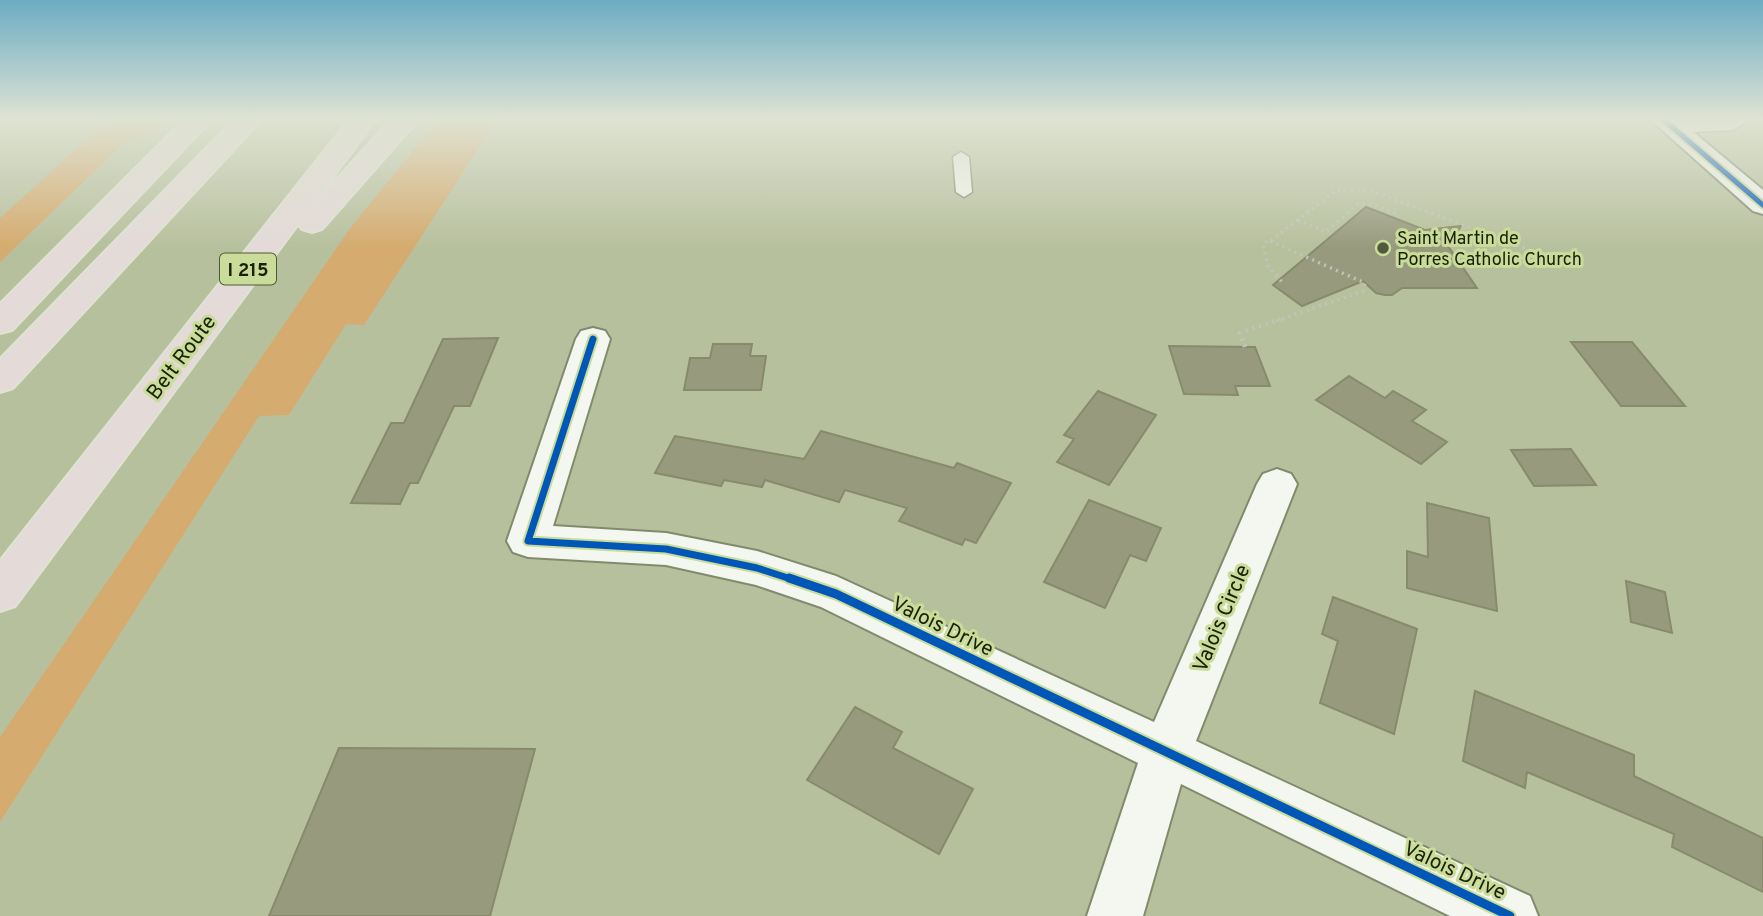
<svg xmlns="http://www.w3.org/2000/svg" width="1763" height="916" viewBox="0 0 1763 916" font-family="Overpass,sans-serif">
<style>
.green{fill:#d5ab6f}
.building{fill:#979a7d;stroke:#888a6d;stroke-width:2}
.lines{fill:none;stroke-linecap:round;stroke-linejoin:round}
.service-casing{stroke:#828a6d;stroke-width:3}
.minor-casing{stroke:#828a6d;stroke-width:4}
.tertiary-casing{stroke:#828a6d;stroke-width:4}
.motorway-casing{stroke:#dfe3d3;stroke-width:4}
.path-far1{stroke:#c1c4ba;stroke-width:3.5;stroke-dasharray:2 4.5;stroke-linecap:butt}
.path{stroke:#c1c4ba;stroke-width:4.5;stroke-dasharray:2 5;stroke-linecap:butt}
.service{fill:#f4f6f0;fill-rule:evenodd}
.minor{fill:#f4f6f0;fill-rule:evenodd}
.tertiary{fill:#f4f6f0;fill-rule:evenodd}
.motorway{fill:#e4dad8;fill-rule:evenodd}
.cycleway-far2-casing{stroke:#cadc9a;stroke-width:9}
.cycleway-far1-casing{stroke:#cadc9a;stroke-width:11}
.cycleway-casing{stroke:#cadc9a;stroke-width:13}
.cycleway-far2{stroke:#0057b8;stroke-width:5}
.cycleway-far1{stroke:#0057b8;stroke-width:7}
.cycleway{stroke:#0057b8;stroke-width:9}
.poi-dot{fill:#52593c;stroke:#cadc9a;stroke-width:2.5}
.labels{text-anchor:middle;stroke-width:6;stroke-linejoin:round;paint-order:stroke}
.far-poi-label{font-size:18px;fill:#1b2107;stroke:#cadc9a;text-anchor:start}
.shield{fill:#cadc9a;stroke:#505933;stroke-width:2}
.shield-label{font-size:19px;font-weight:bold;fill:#1b2107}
.street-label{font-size:21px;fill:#1b2107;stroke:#cadc9a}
</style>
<rect width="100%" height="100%" fill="#b7c09d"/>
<path class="green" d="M108,120h59l-8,8 -35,15 -124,119v-44z
M438,120h59l-133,205 -18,-1 -57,91 -30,1 -259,406v-85l351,-510z"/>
<path class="building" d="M1366,207l59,23 36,-4 -13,20 29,42h-75l-10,7h-7l-9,-2 -13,-12 -61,25 -29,-21z
M498,338l-28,68h-16l-36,77h-8l-10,21 -49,-1 40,-80h13l39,-84z
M1571,342h61l53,64h-64z
M713,344h39l-2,12h16l-5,34h-77l6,-32h20z
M1169,346l86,1 15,39h-35l3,9 -54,-1z
M1349,376l36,22 8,-7 33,19 -14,11 35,21 -26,22 -105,-64z
M1098,391l58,24 -47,70 -52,-23 17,-23 -10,-4z
M821,431l133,37 3,-5 54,20 -35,60 -11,-4 -3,6 -63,-24 8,-13 -62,-18 -6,12 -74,-22 -3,7 -38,-7 -3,6 -66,-13 20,-37 129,23z
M1571,449l25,36 -62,1 -23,-36z
M1089,500l72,28 -15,33 -16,-6 -25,53 -61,-26z
M1427,503l62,15 8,93 -90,-23v-37l21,6z
M1626,581l39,11 7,41 -41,-11z
M1333,597l84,32 -23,105 -74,-31 18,-62 -16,-7z
M1475,691l159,64v21l129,62v54l-91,-45 2,-13 -147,-62 -2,16 -62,-27z
M855,707l47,25 -9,16 80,41 -34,65 -132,-74z
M339,748l196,1 -45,167h-221z"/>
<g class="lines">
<g class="service-casing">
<path id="service" d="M1749,120l-16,10 -60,3 -8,-5 8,-5z
M961,152l8,5 3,35 -8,5 -8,-5 -3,-35z"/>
</g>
<g class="minor-casing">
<path id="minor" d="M593,328l12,3 5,8 -57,187 113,7 91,18 79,25 318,146 103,-238 6,-10 14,-5 14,5 6,10 -101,257 334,155 8,20h-88l-269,-132 -38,132h-56l51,-153 -317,-156 -65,-22 -90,-20 -138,-8 -15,-5 -6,-11 69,-202 5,-8z"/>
</g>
<g class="tertiary-casing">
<path id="tertiary" d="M1651,120h28l84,70v24l-10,-3z"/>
</g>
<g class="motorway-casing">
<path id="motorway" d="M184,120h27l-199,210 -12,3v-29z
M234,120h27l-248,268 -13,4v-33z
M349,120h26l-64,87 80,-87h27l-96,109 -10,3 -10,-3 -4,-5 -283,382 -15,5v-50z"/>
</g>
<path class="path-far1" d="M1298,220l28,12 33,-29 11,1 30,11
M1271,241l65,-51 36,1 195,73
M1276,321l87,-30 2,-8 -97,-43 -5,5 5,21 14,16"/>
<path class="path" d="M1245,347l-5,-14 41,-14"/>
<use href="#service" class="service"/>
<use href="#minor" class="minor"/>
<use href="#tertiary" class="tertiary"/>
<use href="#motorway" class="motorway"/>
<g class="cycleway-far2-casing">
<path id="cycleway-far2" d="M1664,120l99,85"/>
</g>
<g class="cycleway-far1-casing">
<path id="cycleway-far1" d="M593,339l-65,202 138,8 91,19 37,12"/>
</g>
<g class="cycleway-casing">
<path id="cycleway" d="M789,578l47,16 674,322"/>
</g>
<use href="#cycleway-far2" class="cycleway-far2"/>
<use href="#cycleway-far1" class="cycleway-far1"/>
<use href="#cycleway" class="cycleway"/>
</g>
<linearGradient id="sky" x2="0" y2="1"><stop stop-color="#6cacc3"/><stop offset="0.48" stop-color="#dfe3d3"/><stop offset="1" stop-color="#dfe3d3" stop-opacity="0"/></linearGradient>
<rect width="1763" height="248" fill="url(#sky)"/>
<circle class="poi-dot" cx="1383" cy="248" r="7"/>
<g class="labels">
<g class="far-poi-label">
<text x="1397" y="244">Saint Martin de<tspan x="1397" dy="21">Porres Catholic Church</tspan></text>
</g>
<rect class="shield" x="220" y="253.5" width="56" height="31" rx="5"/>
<g class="shield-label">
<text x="248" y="276">I 215</text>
</g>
<g class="street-label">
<text transform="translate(181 357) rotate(-53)" y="7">Belt Route</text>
<text transform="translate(1221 618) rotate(-67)" y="7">Valois Circle</text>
<text transform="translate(943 626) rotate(26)" y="7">Valois Drive</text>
<text transform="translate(1455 870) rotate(25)" y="7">Valois Drive</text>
</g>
</g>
</svg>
